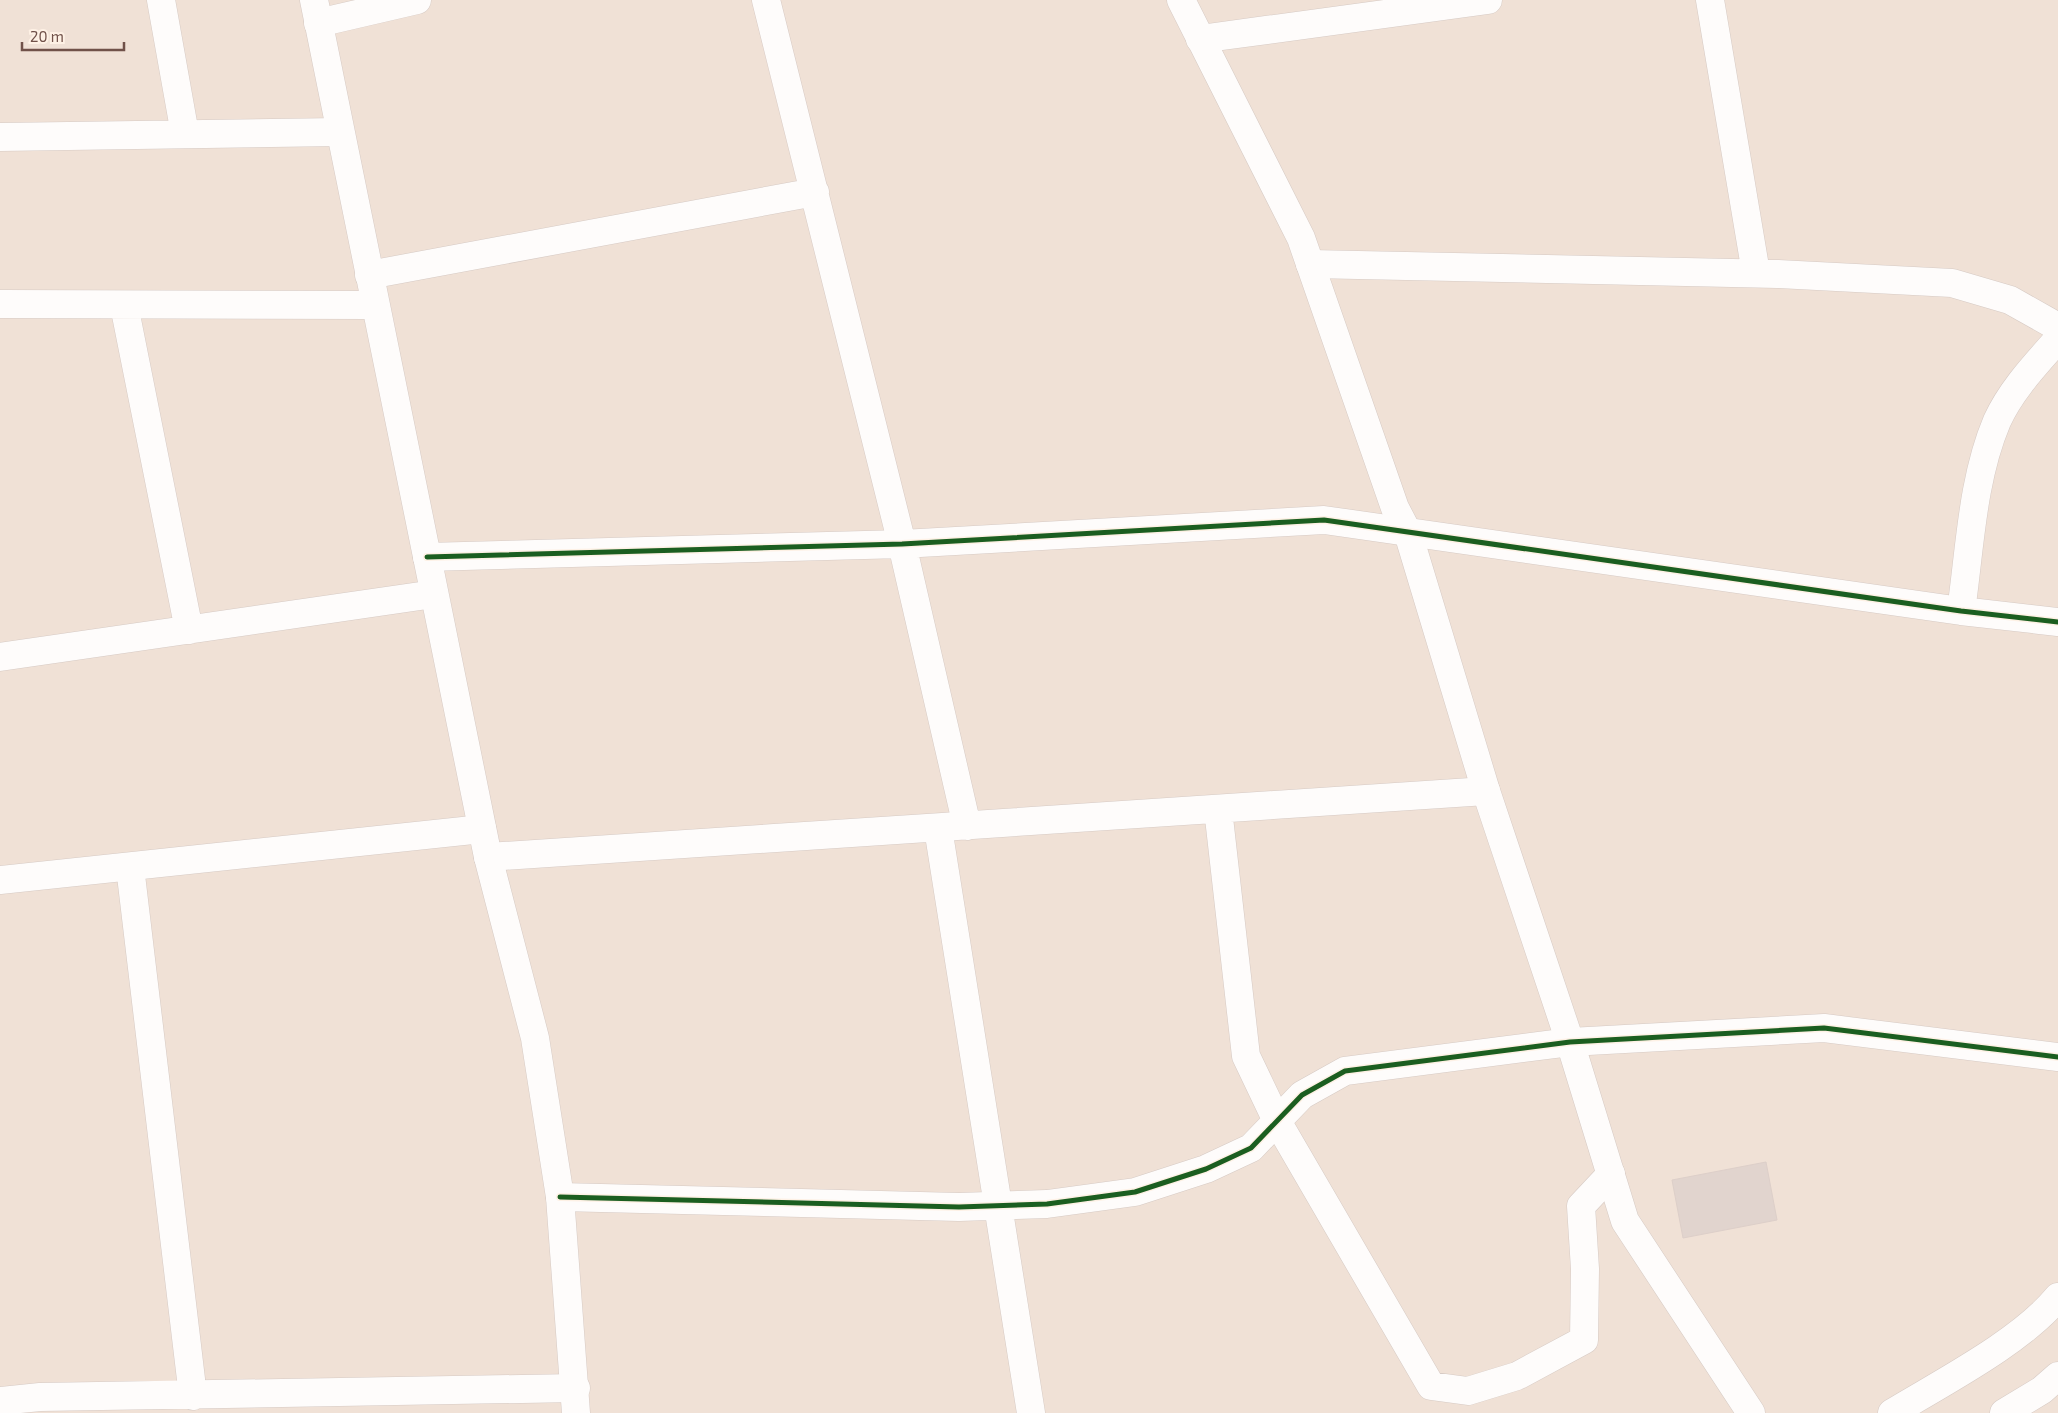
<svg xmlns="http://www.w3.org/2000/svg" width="2058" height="1413" viewBox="0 0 2058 1413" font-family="'Exo 2',sans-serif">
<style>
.residential{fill:#f0e1d6}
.building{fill:#e1d4ce;stroke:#ddcfc9}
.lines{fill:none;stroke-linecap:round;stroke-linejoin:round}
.minor-casing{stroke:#d6cac4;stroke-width:29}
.tertiary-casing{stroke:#d6cac4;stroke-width:29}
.minor{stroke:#fefcfb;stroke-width:28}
.tertiary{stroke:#fefcfb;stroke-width:28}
.cycleway-casing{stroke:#fef1e5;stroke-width:8}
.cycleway{stroke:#1b5e20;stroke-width:5}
</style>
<rect width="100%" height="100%" fill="#f5ede6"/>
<path class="residential" d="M0,0h2058v1413h-2058z"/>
<path class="building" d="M1766,1162l11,58 -94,18 -11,-58z"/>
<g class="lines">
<g class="minor-casing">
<path id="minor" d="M161,0l24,134
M766,0l136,544 65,282
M1710,0l46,273
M318,23l99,-23
M1200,39l288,-39
M0,137l339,-5
M1310,264l468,10 174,9 58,17 48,27
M369,275l446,-83
M0,304l375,1
M124,305l65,325
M427,557l475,-13 422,-24 637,91 97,11
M1961,611c9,-63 11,-131 36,-190 14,-31 39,-57 61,-82
M0,657l434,-63
M1218,809l28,247 31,65 154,265 37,5 49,-15 67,-36 1,-71 -4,-63 30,-32
M938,828l93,585
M488,857l998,-66
M130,867l63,529
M0,880l482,-51
M560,1197l399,10 88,-3 88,-12 71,-23 45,-21 51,-53 43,-24 225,-29 254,-14 234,29
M0,1401l40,-4 536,-9
M1892,1413c51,-31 129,-71 166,-116
M2004,1413l38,-23 16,-14"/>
</g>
<g class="tertiary-casing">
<path id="tertiary" d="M314,0l174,857 47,181 25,159 16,216
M1181,0l120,238 94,270 13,25 78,258 84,251 55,179 126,192"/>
</g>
<use href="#minor" class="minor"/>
<use href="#tertiary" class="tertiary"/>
<g class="cycleway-casing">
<path id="cycleway" d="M427,557l475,-13 422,-24 637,91 97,11
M560,1197l399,10 88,-3 88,-12 71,-23 45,-21 51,-53 43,-24 225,-29 254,-14 234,29"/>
</g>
<use href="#cycleway" class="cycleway"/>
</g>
<path d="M22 42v8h102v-8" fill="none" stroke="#705149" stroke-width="2.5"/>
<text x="30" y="42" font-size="15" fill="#705149" stroke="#fef1e5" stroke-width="4" paint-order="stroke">20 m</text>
</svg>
